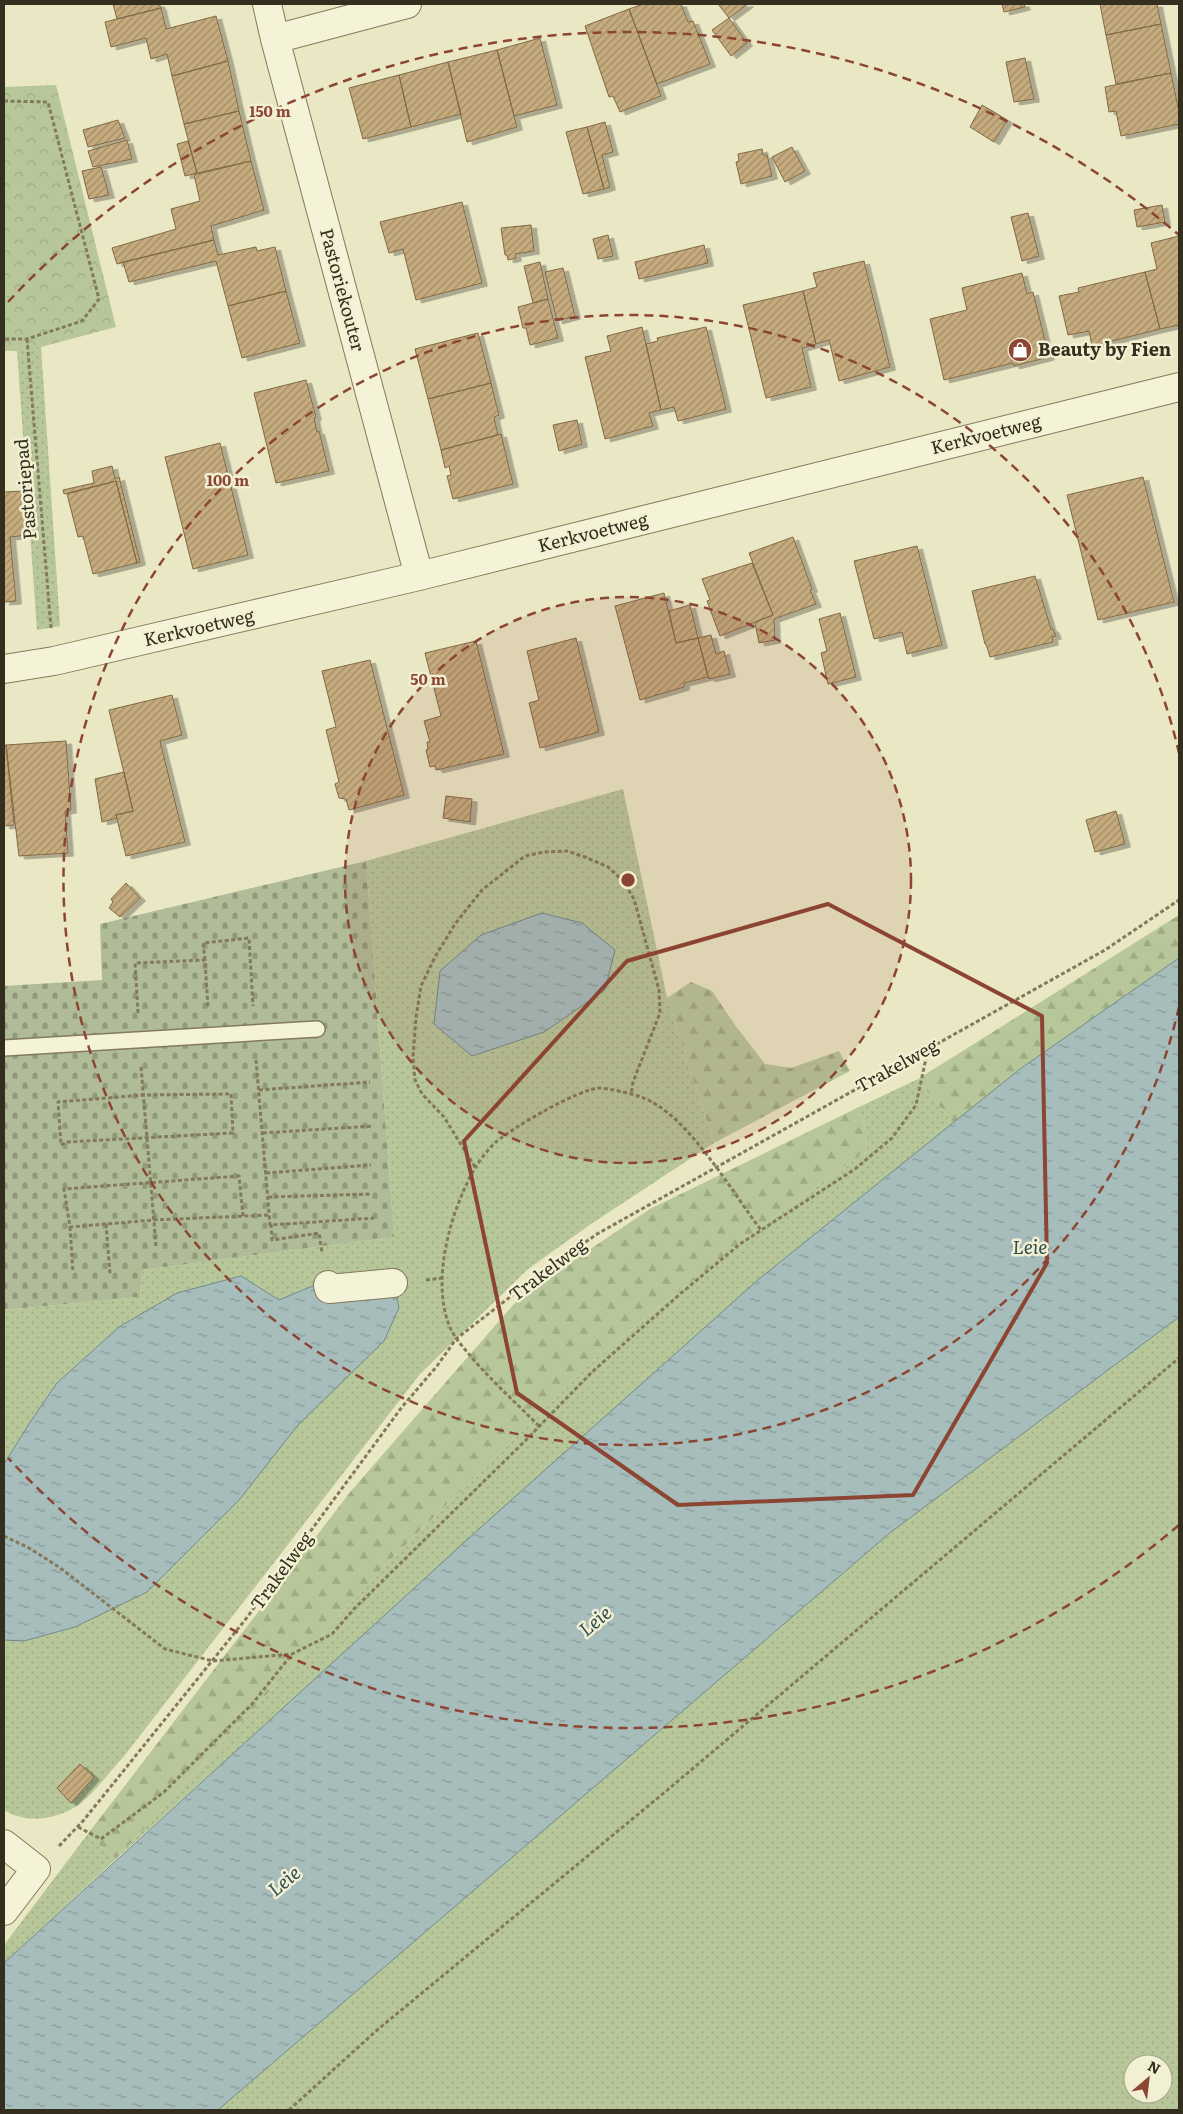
<svg xmlns="http://www.w3.org/2000/svg" width="1183" height="2114" viewBox="0 0 1183 2114" font-family="Literata,serif">
<style>
.grass{fill:url(#grass-dots);fill-rule:evenodd}
.forest{fill:url(#forest-firs)}
.cemetery{fill:url(#cemetery-stones)}
.park{fill:url(#park-crowns)}
.water{fill:url(#water-ripples);stroke:#6d8b8a}
.building{fill:url(#building-hatch);stroke:#806944;filter:url(#shadow)}
.lines{fill:none;stroke-linecap:round;stroke-linejoin:round}
.lane-casing{stroke:#83795c;stroke-width:18}
.street-casing{stroke:#83795c;stroke-width:30}
.path{stroke:#83795c;stroke-width:3;stroke-dasharray:4 2.5;stroke-linecap:butt}
.lane{stroke:#f5f3d7;stroke-width:15}
.street{stroke:#f5f3d7;stroke-width:28}
.marked{fill:none;stroke:#8c4532;stroke-width:4;stroke-linejoin:round}
.ring{fill:none;stroke:#8c4532;stroke-width:2.5;stroke-dasharray:9 6}
.labels{text-anchor:middle;stroke-width:5;stroke-linejoin:round;paint-order:stroke}
.street-label{font-size:18px;fill:#342e1f;stroke:#f2f0d3}
.poi-label{font-size:18px;font-weight:bold;fill:#342e1f;stroke:#f2f0d3;text-anchor:start}
.water-label{font-size:19px;font-style:italic;fill:#2f4d52;stroke:#f2f0d3}
.centre{fill:#8c4532;stroke:#f2f0d3;stroke-width:2.5}
.ring-label{font-size:15px;text-anchor:middle;font-weight:bold;fill:#8c4532;stroke:#f2f0d3;stroke-width:5;stroke-linejoin:round;paint-order:stroke}
</style>
<defs>
<pattern id="grass-dots" width="8" height="8" patternUnits="userSpaceOnUse" patternTransform="scale(1.25)"><rect width="8" height="8" fill="#b7c799"/><path d="M2 2h.1M6 6h.1" fill="none" stroke="#9eab83" stroke-width="1.8" stroke-linecap="round"/></pattern>
<pattern id="forest-firs" width="22" height="20" patternUnits="userSpaceOnUse" patternTransform="scale(1.25)"><rect width="22" height="20" fill="#b7c799"/><path d="M5 1l3.5 6h-7zM16 11l3.5 6h-7z" fill="#9eab83"/></pattern>
<pattern id="cemetery-stones" width="16" height="16" patternUnits="userSpaceOnUse" patternTransform="scale(1.25)"><rect width="16" height="16" fill="#b0bc98"/><path d="M2 7V4a2 2 0 0 1 4 0v3zM10 15v-3a2 2 0 0 1 4 0v3z" fill="#90997b"/></pattern>
<pattern id="park-crowns" width="20" height="18" patternUnits="userSpaceOnUse" patternTransform="scale(1.25)"><rect width="20" height="18" fill="#b7c799"/><path d="M2 6a3 3 0 1 1 6 0M12 15a3 3 0 1 1 6 0" fill="none" stroke="#9eab83"/></pattern>
<pattern id="water-ripples" width="26" height="14" patternUnits="userSpaceOnUse" patternTransform="scale(1.25)"><rect width="26" height="14" fill="#a6bdbc"/><path d="M2 4q2-2 4 0t4 0M15 11q2-2 4 0t4 0" fill="none" stroke="#889a98"/></pattern>
<pattern id="building-hatch" width="6" height="6" patternUnits="userSpaceOnUse" patternTransform="scale(1.25)"><rect width="6" height="6" fill="#c5ab7d"/><path d="M-1 1l2-2M0 6l6-6M5 7l2-2" fill="none" stroke="#a18c66"/></pattern>
<filter id="shadow"><feDropShadow dx="5.5" dy="3" stdDeviation="0" flood-color="#0004"/></filter>
</defs>
<rect width="100%" height="100%" fill="#eae7c4"/>
<path class="grass" d="M4,152l11,180 26,15 19,279 -23,4 -20,-279h-13z
M623,789l44,209 47,145 -123,81 -63,45 -108,105 -295,381c-11,12 -36,44 -48,51 -23,14 -50,18 -73,4v-170l20,1 123,-49 93,-93 58,-74 29,-145 -48,20 -38,-24 -122,51 -62,56 -53,81v-154l136,-13 2,-27 252,-33 -28,-376z
M918,1079l35,44 -194,156 -643,580 -112,104v-18l83,-110 29,24 278,-303 202,-198 168,-134 102,-73 1,-20 -10,-23z
M1179,1317v793h-961l673,-578zM1133,2064h30v30h-30z"/>
<path class="forest" d="M1179,915v43l-159,111 -67,54 -35,-44z
M691,982l21,9 23,34 30,39 26,4 48,-17 11,20 -136,72 -47,-145z
M857,1108l10,23 -1,20 -102,73 -168,134 -202,198 -278,303 -29,-24 264,-344 163,-187 60,-44 76,-51z"/>
<path class="cemetery" d="M366,861l28,376 -252,33 -2,27 -136,13v-324l98,-6 -2,-56z"/>
<path class="park" d="M56,85l60,242 -75,20 -37,4v-264z"/>
<path class="water" d="M542,913l40,10 33,27 -10,40 -61,42 -72,24 -38,-32 6,-53 41,-36z
M1179,958v359l-288,215 -673,578h-214v-147l476,-435 279,-249 261,-210z
M241,1276l38,24 48,-20 66,-2 6,30 -15,33 -86,84 -58,74 -93,93 -72,35 -51,14 -20,-1v-176l25,-40 28,-41 62,-56 58,-34z"/>
<path class="building" d="M113,4h46l2,4 -44,11z
M643,4h38l7,18 5,-1 17,43 -53,20 -28,-75z
M718,4h30l-19,14z
M1002,4h22l1,3 -21,5z
M1100,4h57l4,20 -55,11z
M161,8l5,21 50,-13 12,45 -56,15 -5,-22 -16,5 -5,-21 -35,9 -6,-25z
M629,9l32,87 -41,16 -7,-16 -4,1 -24,-71z
M729,18l18,25 -16,13 -19,-26z
M1161,24l10,49 -55,11 -10,-49z
M540,38l17,67 -43,11 -17,-66z
M497,50l20,77 -50,15 -19,-80z
M1025,58l9,41 -20,3 -8,-40z
M228,61l11,50 -55,13 -12,-48z
M448,62l13,52 -50,13 -12,-52z
M1171,73l8,39v12l-58,12 -5,-25 -7,1 -4,-25z
M399,75l12,52 -48,12 -14,-51z
M982,105l25,15 -13,22 -24,-15z
M239,111l12,50 -54,12 -13,-49z
M118,120l7,18 -37,9 -5,-17z
M605,122l8,30 -11,3 8,32 -6,2 -17,-62z
M587,127l17,62 -21,5 -17,-62z
M127,140l5,19 -39,8 -5,-16z
M188,141l9,32 -12,3 -8,-32z
M792,147l13,24 -20,11 -13,-25z
M762,149l1,6h4l5,21 -31,8 -5,-22 3,-1 -1,-7z
M251,161l13,49 -53,16 3,14 -97,24 -5,-16 64,-19 -5,-20 29,-8 -6,-26z
M101,167l8,28 -20,4 -7,-28z
M462,202l20,81 -66,17 -13,-51 -14,4 -9,-31z
M1162,205l3,17 -28,5 -3,-17z
M1028,213l11,43 -17,5 -11,-44z
M531,225l3,26 -19,3 1,4 -8,2 -1,-5h-2l-4,-27z
M608,235l5,21 -15,3 -5,-20z
M1179,236v89l-19,4 -15,-57 12,-3 -6,-26z
M214,240l4,15 38,-8 1,4 18,-4 11,44 -58,15 -12,-45 -87,21 -6,-20z
M704,245l4,18 -69,16 -4,-17z
M864,261l26,106 -51,14 -10,-41 -13,4 -13,-53 14,-4 -4,-14z
M540,262l8,37 -15,4 -9,-37z
M563,268l12,48 -18,5 -12,-49z
M1145,272l15,57 -68,17 -3,-15 -21,4 -9,-39 20,-4 -1,-4z
M1022,273l5,21 6,-2 16,65 -35,9 -1,-3 -69,17 -14,-61 37,-9 -5,-22z
M286,291l14,52 -58,15 -14,-52z
M803,291l13,53 -14,4 9,39 -45,11 -23,-93z
M548,299l10,39 -28,7 -4,-17h-3l-5,-21z
M642,327l19,83 -12,3 4,13 -48,13 -20,-82 26,-6 -4,-15z
M706,327l20,82 -48,12 -4,-14 -13,3 -15,-66 12,-3 -1,-3z
M478,333l13,50 -63,16 -13,-50z
M306,380l10,37 -2,1 3,14 2,-1 10,40 -53,12 -22,-90z
M491,383l8,32 -5,2 4,18 -57,15 -13,-51z
M577,420l5,24 -23,7 -6,-26z
M501,434l12,50 -60,15 -6,-23 4,-1 -2,-9 -4,2 -4,-18z
M220,443l28,112 -55,14 -28,-112z
M112,466l3,13 4,-2 21,85 -3,1 -21,-82 -52,13 -1,-4 31,-7 -2,-12z
M1143,477l31,125 -76,18 -31,-125z
M116,481l21,82 -44,11 -10,-38 -5,1 -11,-43z
M24,491l4,44 -18,2 6,64 -12,1v-110z
M793,537l19,52 -2,1 6,14 -42,15 1,21 -16,3 -4,-21 18,-7 -24,-62z
M917,546l25,99 -35,9 -5,-22 -28,7 -20,-78z
M752,563l21,52 -53,21 -13,-35 3,-1 -8,-21z
M1035,576l16,53h2l3,7 -4,1 1,5 -63,15 -4,-13h-1l-13,-53z
M664,593l12,50 22,-5 10,39 -24,6v4l-44,13 -25,-94z
M690,605l8,33 -22,5 -7,-32z
M840,613l16,64 -28,7 -7,-31 6,-2 -8,-32z
M711,635l5,19 8,-3 6,23 -21,5 -11,-41z
M576,638l23,94 -59,16 -11,-45 10,-3 -12,-49z
M476,641l28,113 -67,16 -2,-4 -5,1 -4,-17 2,-1 -1,-7h3l-6,-21 17,-5 -16,-63z
M370,660l34,135 -55,15 -3,-11 -7,-1 -4,-14 4,-2 -13,-52 10,-3 -14,-56z
M172,695l10,40 -22,6 25,101 -59,14 -10,-41 17,-4 -24,-101z
M66,741l5,69 -6,1 3,42 -49,3 -13,-111z
M4,745h2l8,80 -10,1z
M124,772l9,39 -17,4 1,3 -15,4 -7,-43z
M446,796l26,3 -2,23 -27,-4z
M1116,811l9,33 -30,8 -9,-32z
M126,883l14,15 -20,19 -11,-9 4,-6 -2,-3z
M80,1764l14,13 -23,26 -14,-15z"/>
<g class="lines">
<g class="lane-casing">
<path id="lane" d="M4,1048l313,-19"/>
</g>
<g class="street-casing">
<path id="street" d="M267,4l8,35 144,537
M275,39l132,-35
M4,669l50,-8 365,-85 760,-189
M328,1285l1,4 64,-6
M4,1844l32,25 -32,42"/>
</g>
<path class="path" d="M4,101l44,1 51,197 -17,22 -55,18h-23
M27,339l24,289
M205,960l-2,-17 46,-5 4,68
M138,1013l-3,-50 70,-3 3,48
M256,1060l14,165 104,-7
M141,1067l15,179
M259,1090l111,-8
M231,1094l2,39 -166,9 -6,3 -3,-43 86,-7z
M263,1133l110,-7
M475,1167l-31,-50 -22,-23 -7,-14 -2,-23 3,-40 5,-31 14,-29 20,-33 27,-34 43,-34 19,-4 23,-1 18,6 23,10 15,14 11,18 25,91 1,23 -27,69 -2,13
M266,1173l105,-8
M268,1197l104,-3
M243,1216l-4,-40 -175,13 6,38 84,-7 115,-5
M106,1224l4,50
M271,1224l1,16 47,-7 3,20
M70,1227l3,45
M426,1280l16,-2
M539,1426c-22,-22 -45,-43 -66,-67 -9,-11 -19,-21 -24,-34 -18,-47 2,-115 26,-157 5,-8 14,-20 21,-26 16,-14 84,-54 104,-54 12,1 29,5 41,9 46,16 90,94 120,133
M4,1536l25,12 30,19 106,82 48,12 79,-7 40,-20 22,-25 172,-169 66,-68 88,-78 60,-50 115,-75 37,-31 24,-33 12,-56
M78,1827l23,12 63,-47 89,-89 39,-49
M59,1846l24,-25 162,-201 157,-213 35,-41 19,-27 81,-63 60,-42 508,-284 74,-50
M289,2110l87,-79 289,-239 514,-434"/>
<use href="#lane" class="lane"/>
<use href="#street" class="street"/>
</g>
<path class="marked" d="M828,904l214,112 5,247 -134,232 -235,10 -161,-112 -53,-252 163,-180z"/>
<circle cx="628" cy="880" r="283" fill="#8c4532" fill-opacity=".12"/>
<g class="ring">
<circle cx="628" cy="880" r="283"/>
<path d="M1179 1007A565 565 0 1 1 1179 753"/>
<path d="M1179 1525A848 848 0 0 1 8 1458M8 302A848 848 0 0 1 1179 235"/>
</g>
<defs>
<g id="shop-disc" transform="scale(1.25)"><circle r="9.5" fill="#8c4532" stroke="#f2f0d3"/><path d="M-5-2.5h2.3a2.7 3.5 0 0 1 5.4 0H5L5.5 6h-11ZM-1.5-2.5h3a1.5 2.3 0 0 0-3 0Z" fill="#fff"/></g>
</defs>
<g fill-rule="evenodd">
<use href="#shop-disc" x="1020" y="350"/>
</g>
<g class="labels">
<g class="street-label">
<text transform="translate(342 290) rotate(75)" y="6">Pastoriekouter</text>
<text transform="translate(986 435) rotate(-14)" y="6">Kerkvoetweg</text>
<text transform="translate(26 489) rotate(-95)" y="6">Pastoriepad</text>
<text transform="translate(593 533) rotate(-14)" y="6">Kerkvoetweg</text>
<text transform="translate(199 628) rotate(-13)" y="6">Kerkvoetweg</text>
<text transform="translate(897 1066) rotate(-29)" y="6">Trakelweg</text>
<text transform="translate(548 1270) rotate(-37)" y="6">Trakelweg</text>
<text transform="translate(282 1571) rotate(-54)" y="6">Trakelweg</text>
</g>
<g class="poi-label">
<text x="1038" y="356">Beauty by Fien</text>
</g>
<g class="water-label">
<text x="1030" y="1254">Leie</text>
<text transform="translate(595 1621) rotate(-40)" y="7">Leie</text>
<text transform="translate(284 1881) rotate(-40)" y="7">Leie</text>
</g>
</g>
<circle cx="628" cy="880" r="8" class="centre"/>
<g class="ring-label">
<text x="270" y="117">150 m</text>
<text x="228" y="486">100 m</text>
<text x="428" y="685">50 m</text>
</g>
<rect width="1183" height="2114" fill="none" stroke="#342e1f" stroke-width="10"/>
<g transform="translate(1148 2079) rotate(28)"><circle r="24" fill="#f2f0d3" stroke="#a6a28b"/>
<path d="M0-4L9 19L0 12L-9 19Z" fill="#8c4532"/>
<text y="-8" font-size="14" font-weight="bold" text-anchor="middle" fill="#342e1f">N</text>
</g>
</svg>
